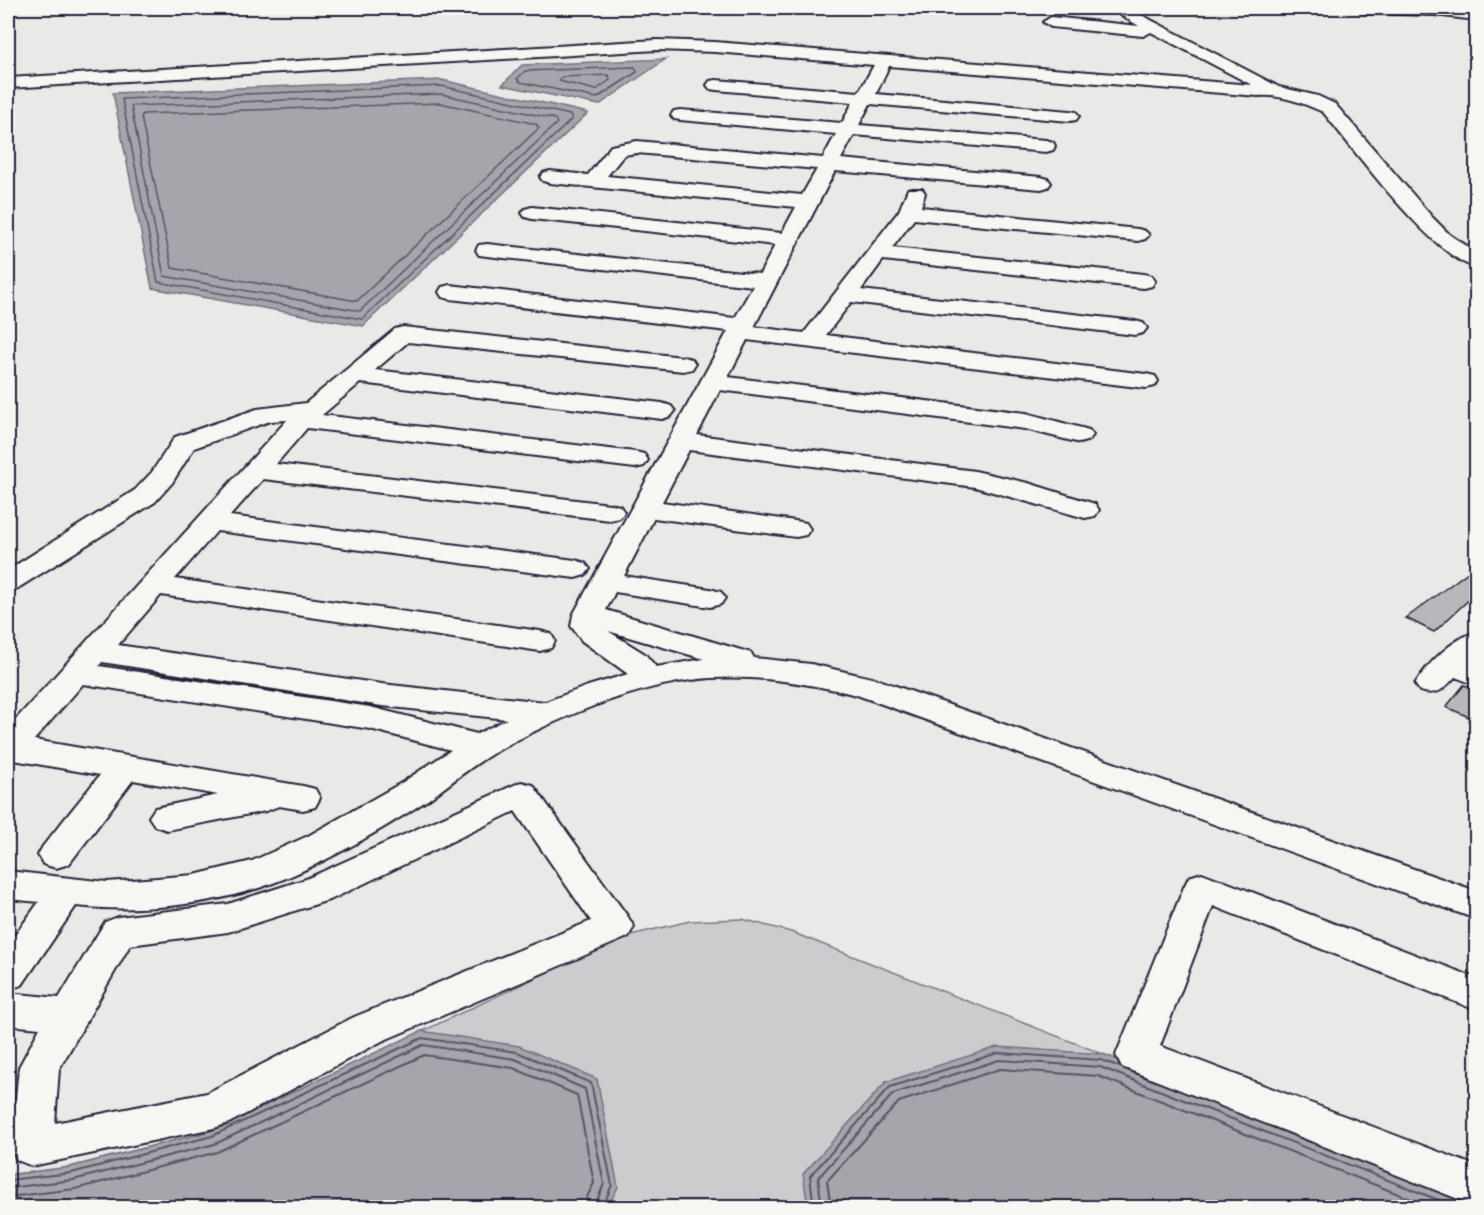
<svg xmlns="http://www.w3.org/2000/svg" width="1484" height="1215" viewBox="0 0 1484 1215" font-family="'Patrick Hand',sans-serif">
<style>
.green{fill:#ccccce;stroke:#777784;stroke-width:1.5}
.water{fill:#a5a5ac;stroke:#71717f;stroke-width:1.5}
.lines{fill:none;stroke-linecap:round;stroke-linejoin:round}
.shore-far1{stroke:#565668;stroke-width:1.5}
.shore{stroke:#565668;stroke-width:2}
.building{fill:#b8b8bc;stroke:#22223b;stroke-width:1.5}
.minor-casing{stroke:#22223b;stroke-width:4}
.minor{fill:#f6f6f2;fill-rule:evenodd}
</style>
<rect width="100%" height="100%" fill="#e9e9e7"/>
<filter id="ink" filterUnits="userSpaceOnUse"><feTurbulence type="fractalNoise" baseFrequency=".0167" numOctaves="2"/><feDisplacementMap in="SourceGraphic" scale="12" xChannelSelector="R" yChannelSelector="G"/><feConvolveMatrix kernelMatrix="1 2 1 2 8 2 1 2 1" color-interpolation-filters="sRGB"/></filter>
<g filter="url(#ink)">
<path class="green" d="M742,919l49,13 685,268v7l-1468,1v-33l62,-8 141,-36 411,-194 68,-16z"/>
<path class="water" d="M666,59l-67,46 -97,-20 20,-20z
M442,80l146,33 -225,213 -211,-38 -39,-195z
M421,1031l98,15 78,33 21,108 -11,21h-599v-33l62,-8 141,-36z
M997,1047l106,7 373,146v7l-668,1 -5,-34 83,-92z"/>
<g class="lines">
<path class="shore-far1" d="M635,67l2,5 -40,26 -77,-16 -3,-3 8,-8z
M609,75l1,5 -14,10 -37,-9 3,-4z
M441,86l129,29 2,4 -210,200 -204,-37 -36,-183z
M441,94l114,25 2,4 -197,188 -196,-35 -33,-170z
M440,103l96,21 3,4 -182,173 -185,-33 -31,-151 2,-3z"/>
<path class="shore" d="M8,1180l63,-7 141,-37 210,-98 95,14 74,31 21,102 -10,23
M8,1188l65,-8 142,-36 208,-99 92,14 70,30 19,95 -10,24
M8,1197l67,-8 142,-37 207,-97 89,13 64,27 17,88 -7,14 -2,11
M814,1208l-4,-32 80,-89 108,-34 103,7 19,7
M822,1208l-4,-30 75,-84 106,-34 101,7 359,141
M831,1208l-4,-27 72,-79 101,-33 98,7 336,132"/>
</g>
<path class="building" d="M1476,566v27l-42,39 -28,-14z
M1464,685l12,5v30l-30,-13z"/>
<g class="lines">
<g class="minor-casing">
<path id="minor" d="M1109,8h19l151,79 39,9 17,8 98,114 17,17 26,17v15c-42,-8 -123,-119 -153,-155 -20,-9 -43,-18 -65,-16l-369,-30 -13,28 194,17 6,1 3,4 -3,4 -6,1 -200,-17 -11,21 187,15 7,2 2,4 -2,4 -7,2 -192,-17 -13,24 200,18 7,2 3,4 -3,4 -7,2 -206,-18 -81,156 50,6 95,-122 9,-22h14l3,4 -4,14 217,22 7,2 4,4 -4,4 -7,2 -224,-22 -22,29 252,26 8,2 3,5 -3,5 -8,2 -261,-28 -22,30 274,31 8,2 4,5 -4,5 -8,2 -284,-33 -25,33 320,39 9,2 3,5 -3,5 -9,2 -399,-48 -19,37 298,36 63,17 4,5 -4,5 -9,3 -55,-14 -305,-39 -23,45 278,36 53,12 67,21 4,6 -4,6 -10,2 -110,-31 -286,-37 -27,52 134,19 10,2 4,6 -4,6 -10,2 -142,-19 -30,58 86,13 11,3 4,6 -4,6 -11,3 -95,-15 -9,18 145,43 3,5 57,6 65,15 600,212v28l-619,-224c-54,-13 -110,-22 -166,-15 -62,8 -145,42 -199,74 -22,13 -42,30 -63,45 -44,29 -107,66 -156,84 -58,22 -135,30 -197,23l-54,79 -14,4v-44l31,-43 -31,-3v-28l99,11 87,-7 58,-14 56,-25 95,-54 48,-32 -81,-21 -287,-45 -49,56 269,46 12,3 5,9 -5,9 -12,3 -24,-4 -13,5 -99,19 -12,-4 -6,-9 6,-9 63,-13 -85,-15 -64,84 -13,4 -13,-4 -5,-9 5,-9 57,-71 -92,-16v-31l279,-308 -17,1 -76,27 -22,35 -17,19 -137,86 -10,3v-21l127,-80 17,-18 23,-35 82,-28 49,-6 89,-74 8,-2 280,30 9,2 3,5 -3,5 -9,2 -275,-29 -33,28 287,33 9,3 4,5 -4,5 -9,3 -302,-36 -38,32 313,37 9,2 4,6 -4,6 -9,2 -328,-40 -31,36 334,40 10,2 4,6 -4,6 -10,2 -347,-41 -33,37 345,44 10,3 5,6 -5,6 -10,3 -358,-47 -42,48 365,52 11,3 4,7 -4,7 -11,3 -379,-56 -43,50 264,39 163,18 43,-16 40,-12 -46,-33 -11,-15 2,-11 155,-284 -278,-32 -8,-2 -3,-5 3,-5 8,-2 285,33 18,-32 -266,-30 -8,-1 -3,-5 3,-5 8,-1 273,30 15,-29 -243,-26 -7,-2 -3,-4 3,-4 7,-2 250,26 14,-26 -246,-24 -7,-2 -3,-4 3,-4 7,-2 38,4 23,-29 26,-5 186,17 13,-24 -156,-14 -6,-1 -3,-4 3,-4 6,-1 162,13 11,-21 -137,-12 -6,-1 -3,-4 3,-4 6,-1 143,12 15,-27 -159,-13 -58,-2 -649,38v-10l649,-38 58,2 537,43 -101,-53 -8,4 -92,-9 -8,-5 8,-5 88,9zM637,153l180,16 -15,26 -195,-19 17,-21zM608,631l96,28 -48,8 -11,-13zM102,662l280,44 125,13 -30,15 -107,-27 -271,-41z
M1356,8h97l23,2v10l-42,-5 -70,-2z
M1476,632v25l-4,4 4,2v22l-21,-8c-12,13 -18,19 -35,14l-5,-7c13,-21 37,-45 61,-52z
M521,782l12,3 95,132 6,10 -6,10 -246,104 -153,82 -15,5 -182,38 -15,-6 -6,-13 8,-80 21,-39 -32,-3v-32l51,5 46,-76 13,-5 110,-13 78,-25zM515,811l76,110 -237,96 -147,76 -152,30 4,-54 71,-124 98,-13 104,-33z
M1202,873l274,105v32l-263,-104 -53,140 316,120v40l-354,-139 -6,-12 68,-168 5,-10z"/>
</g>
<use href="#minor" class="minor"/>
</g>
</g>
<rect width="1484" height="1215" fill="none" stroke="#f6f6f2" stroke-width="30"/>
<rect x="15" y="15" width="1454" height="1185" fill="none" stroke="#22223b" stroke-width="2" filter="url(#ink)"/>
</svg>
